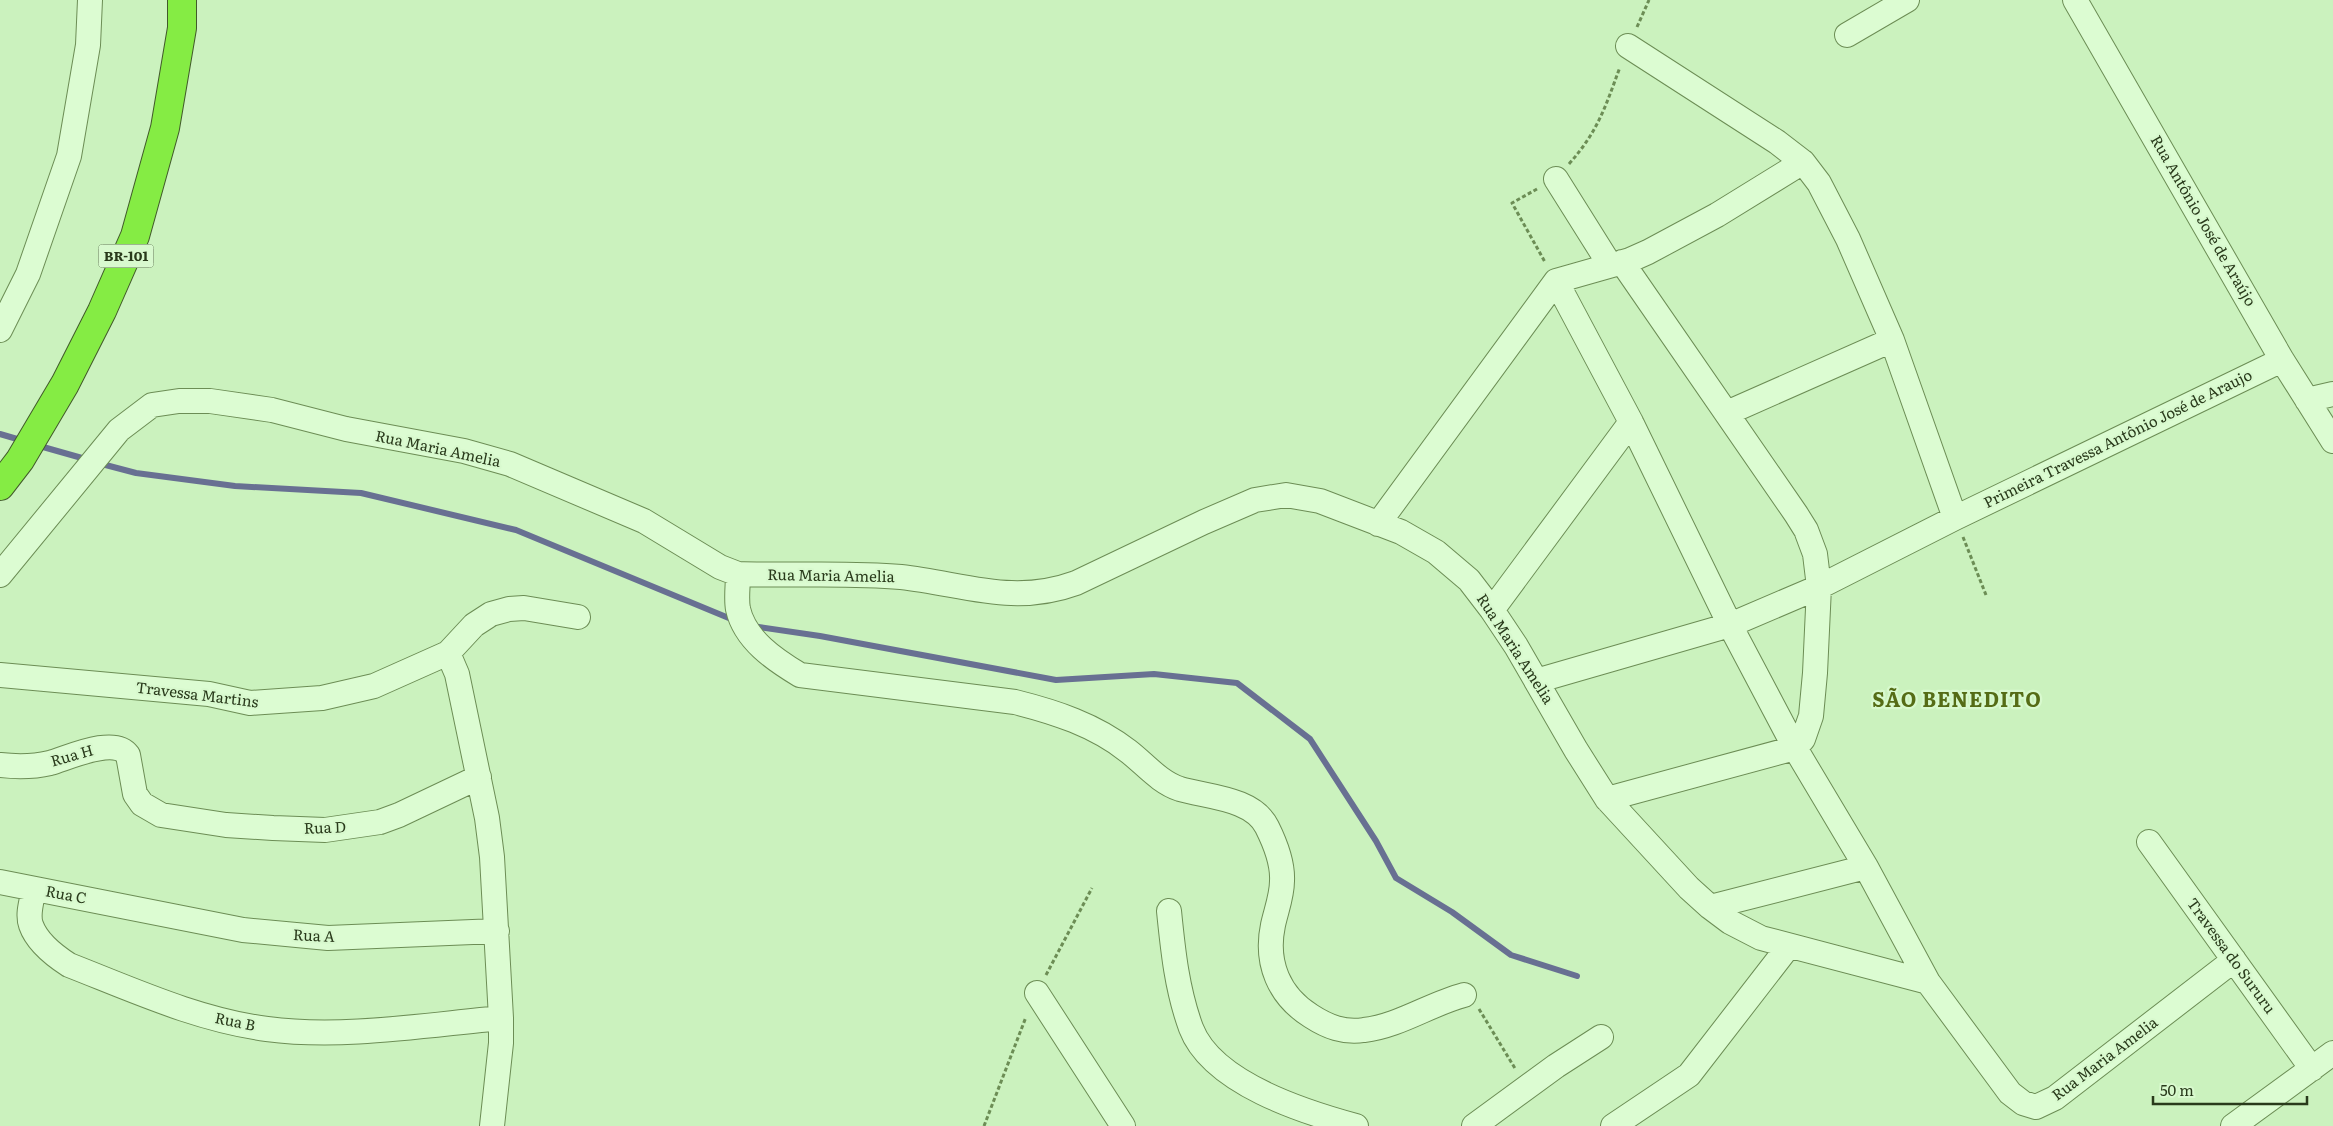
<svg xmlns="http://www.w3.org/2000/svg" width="2333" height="1126" viewBox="0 0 2333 1126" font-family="Literata,serif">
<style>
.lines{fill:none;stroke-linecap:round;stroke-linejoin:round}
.stream{stroke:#687092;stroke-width:6}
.street-casing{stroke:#6c8d55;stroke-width:26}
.highway-casing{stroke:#415a2a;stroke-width:30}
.path{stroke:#6c8d55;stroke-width:3;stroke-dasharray:4 2.5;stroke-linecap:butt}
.street{stroke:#dcfcd2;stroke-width:24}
.highway{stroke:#85ec44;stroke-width:28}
.labels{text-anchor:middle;stroke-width:4.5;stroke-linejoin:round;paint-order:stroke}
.shield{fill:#d8f9ce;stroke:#5e7351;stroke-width:1}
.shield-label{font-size:14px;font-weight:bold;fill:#293a1b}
.street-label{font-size:15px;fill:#293a1b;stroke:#d8f9ce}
.district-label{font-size:20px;font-weight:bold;letter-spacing:1px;fill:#556c16;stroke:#d8f9ce}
</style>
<rect width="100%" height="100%" fill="#cbf2be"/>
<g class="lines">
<path class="stream" d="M0,434l24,7
M36,445l53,15
M98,463l38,10 99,13 126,7 155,37 220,91
M752,626l68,10 236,44 98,-6 83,9 73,56 66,102 20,37 56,34 59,43 66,21"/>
<g class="street-casing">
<path id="street" d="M2075,0l207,360 51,81
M1847,35l60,-35
M1628,46l149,96 26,20 16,21 29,56 44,101 63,178
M1556,179l54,86
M1556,281l75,141 99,203 65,123 71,119 62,115 82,111 13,10 13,4 19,-9 179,-138
M1556,281l74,-21 18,-8 69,-37 86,-53
M0,330l28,-56 41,-118 19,-111 2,-45
M2307,400l26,-6
M1727,413l165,-73
M1378,524l178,-243
M738,574c0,11 -2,25 0,35 7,31 37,51 62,66l215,27c40,10 80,23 113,49 17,13 31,31 52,38 27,8 73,9 87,38 8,16 16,36 15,54 0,15 -6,30 -9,44 -8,38 6,71 38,91 17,11 33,17 53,14 35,-4 66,-26 100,-35
M0,575l119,-145 33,-25 27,-4h31l62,9 74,19 118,22 46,13 134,57 76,46 18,7c54,2 109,-2 163,3 63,7 112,29 175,6l128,-61 51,-22 31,-5 34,6 81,31 35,20 33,28 23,30 24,36 60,104 31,49 82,89 21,19 20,15 31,16 167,44
M1492,610l139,-188
M448,653l9,21 30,144 5,39 9,161v25l-9,83
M0,675l209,19 41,9 72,-5 52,-12 74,-33 26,-28 17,-11 18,-5 15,-1 54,9
M1536,681l194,-56 89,-38 136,-69 327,-158
M0,765c17,2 33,2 50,-2 18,-5 64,-27 78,-8l7,39 7,10 19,11 65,10 47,3 52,2 55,-8 19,-7 80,-38
M1607,799l188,-51 8,-9 8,-23 4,-43 4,-86 -4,-33 -9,-24 -10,-16 -174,-252
M2149,842l163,227
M0,882l243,48 85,8 169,-7
M34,889c-2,11 -7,25 -3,36 6,17 24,31 38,40 64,25 129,55 198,64 75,10 158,-4 234,-11
M1710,907l156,-40
M1169,911c4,40 8,79 22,117 21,55 113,84 165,98
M1037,993l86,133
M1474,1126l82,-60 45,-29
M1613,1126l76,-51 99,-128
M2233,1126l100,-73"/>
</g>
<g class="highway-casing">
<path id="highway" d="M0,486l20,-26 45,-76 37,-73 33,-75 30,-108 17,-100v-28"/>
</g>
<path class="path" d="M1637,27l12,-27
M1569,164c29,-33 36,-56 51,-97
M1537,189l-25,14 33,59
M1963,537l23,58
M1046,975l46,-87
M1479,1009l37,61
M984,1126l42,-109"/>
<use href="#street" class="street"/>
<use href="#highway" class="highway"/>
</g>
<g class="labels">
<rect class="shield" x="98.5" y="244.5" width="55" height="23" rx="4"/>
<g class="shield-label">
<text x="126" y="261">BR-101</text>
</g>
<g class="street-label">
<text transform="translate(2203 221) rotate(60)" y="5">Rua Antônio José de Araújo</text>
<text transform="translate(2118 439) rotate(-26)" y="5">Primeira Travessa Antônio José de Araujo</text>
<text transform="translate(438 449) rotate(12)" y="5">Rua Maria Amelia</text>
<text transform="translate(831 576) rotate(1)" y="5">Rua Maria Amelia</text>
<text transform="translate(1515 649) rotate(57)" y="5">Rua Maria Amelia</text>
<text transform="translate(197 695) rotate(7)" y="5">Travessa Martins</text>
<text transform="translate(72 756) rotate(-16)" y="5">Rua H</text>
<text transform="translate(325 828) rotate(-2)" y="5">Rua D</text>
<text transform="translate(66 895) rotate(11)" y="5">Rua C</text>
<text transform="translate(314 936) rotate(3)" y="5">Rua A</text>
<text transform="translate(2231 956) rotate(54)" y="5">Travessa do Sururu</text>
<text transform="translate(235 1022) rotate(12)" y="5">Rua B</text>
<text transform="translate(2105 1059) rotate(-37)" y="5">Rua Maria Amelia</text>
</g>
<g class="district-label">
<text x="1957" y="707">SÃO BENEDITO</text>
</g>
</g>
<path d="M2153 1096v8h154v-8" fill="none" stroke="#293a1b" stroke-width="2.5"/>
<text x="2160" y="1096" font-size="15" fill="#293a1b" stroke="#d8f9ce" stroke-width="4" paint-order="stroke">50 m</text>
</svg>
